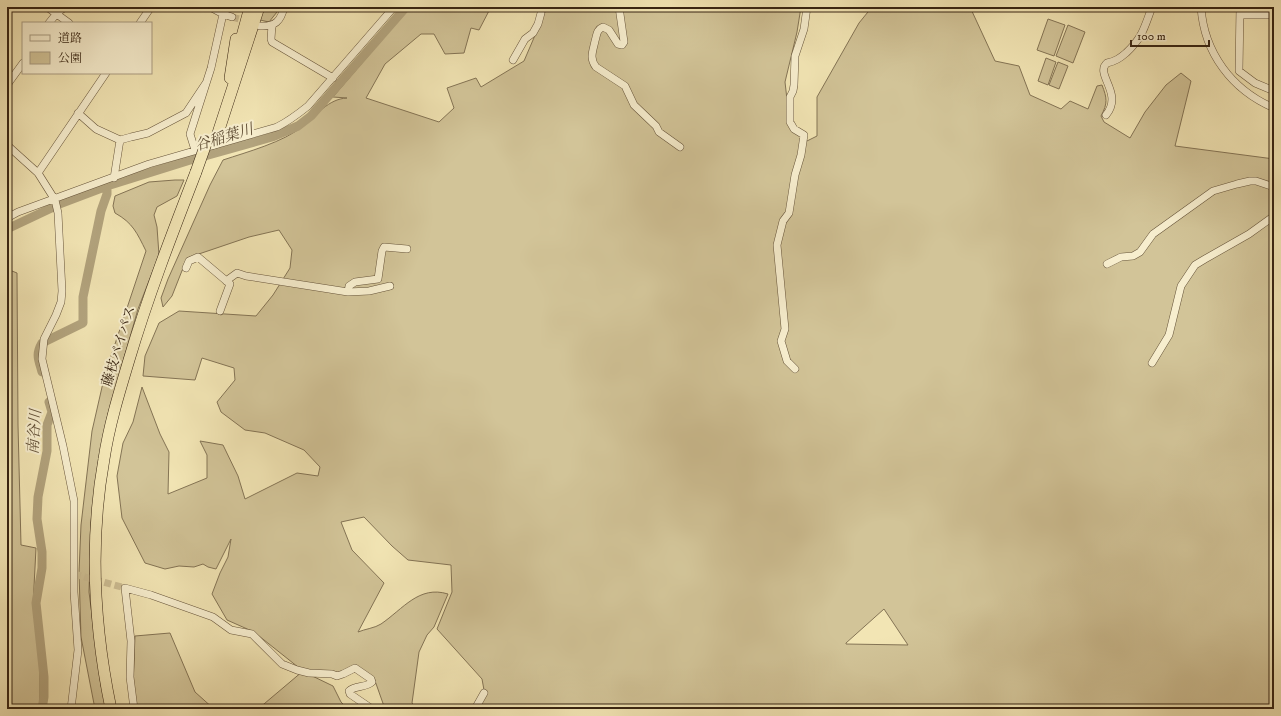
<svg xmlns="http://www.w3.org/2000/svg" width="1281" height="716" viewBox="0 0 1281 716" font-family="'IM FELL DW Pica','Noto Serif JP',serif">
<style>
.green{fill:#d2c498;stroke:#847455;fill-rule:evenodd}
.lines{fill:none;stroke-linecap:round;stroke-linejoin:round}
.river{stroke:#b2a37d;stroke-width:9}
.minor-tunnel{stroke:#cdbe94;stroke-width:7;stroke-dasharray:7 3.5;stroke-linecap:butt}
.minor-casing{stroke:#66543a;stroke-width:8}
.highway-casing{stroke:#372412;stroke-width:12}
.minor{stroke:#f7eece;stroke-width:7}
.highway{stroke:#f2e5b4;stroke-width:11}
.highway-bridge-casing{stroke:#372412;stroke-width:12;stroke-linecap:butt}
.highway-bridge{stroke:#f2e5b4;stroke-width:11}
.labels{text-anchor:middle;stroke-width:4;stroke-linejoin:round;paint-order:stroke}
.street-label{font-size:14px;fill:#372412;stroke:#f7eece}
.water-label{font-size:15px;font-style:italic;fill:#625037;stroke:#f7eece}
</style>
<rect width="100%" height="100%" fill="#f2e5b4"/>
<filter id="stains"><feTurbulence type="fractalNoise" baseFrequency=".005" numOctaves="4"/><feColorMatrix values="0 0 0 0 .2 0 0 0 0 .09 0 0 0 0 .02 0 0 0 .5 -.17"/></filter>
<radialGradient id="worn" r=".72"><stop offset=".6" stop-color="#630" stop-opacity="0"/><stop offset="1" stop-color="#630" stop-opacity=".3"/></radialGradient>
<path class="green" d="M263,7h15l-1,5 -8,10 -9,-2z
M410,7h81l-12,23 -8,-2 -7,25 -19,1 -11,-20h-13l-36,30 -19,34 73,24 15,-14 -7,-20 29,-10 5,9 43,-26 21,-49 -1,-5h257l-4,25 -12,50 4,35 18,24 10,-5v-39l42,-74 13,-16h98l25,54 24,5 11,29 31,14 9,-8 18,8 9,-23 5,-1c5,13 6,18 -1,31l3,6 26,16 15,-26 21,-27 15,-12 10,8 -16,65 99,13v550h-800l10,-19 -2,-11 -45,-50 15,-37 -1,-27 -43,-5 -16,-14 -28,-29 -23,5 11,28 32,33 -26,49c7,-3 17,-4 23,-8 22,-15 38,-39 67,-30l-14,33 -7,8 -8,17 -7,51 5,6h-32l-11,-31 -20,-12 -13,10 -37,-4 29,14 8,16 7,7h-90l45,-38 -49,-39 -27,-12 -15,-26 8,-21 8,-16 3,-18 -15,30 -8,-2 -5,-3 -9,3 -15,-1 -14,3 -20,-6 -23,-45 -5,-42 6,-33 10,-21 9,-35 18,47 9,18 -1,42 39,-16v-23l-7,-14 23,4 15,31 7,23 52,-26 21,3 2,-9 -16,-17 -39,-17 -20,-3 -24,-18 -4,-10 18,-22 -1,-12 -32,-10 -7,22 -52,-4 2,-20 14,-33 20,-12 77,5 17,-21 17,-27 2,-18 -13,-20 -30,7 -62,21 -15,38 -9,11 -2,-9 7,-19 42,-94 13,-25c24,-8 61,-18 80,-34 14,-11 25,-27 44,-28l-14,-1zM884,609l24,36 -62,-1v-1z
M1048,19l17,6 -11,31 -17,-6z
M1068,25l17,7 -12,31 -17,-7z
M1046,58l10,4 -8,23 -10,-4z
M1058,62l10,4 -9,23 -10,-4z
M175,180h9l-7,16 -20,11 -3,8 3,12 2,28 -21,54 -30,105 -10,50 -7,58 -2,70 12,94 7,23h-13l-14,-72 -2,-65 2,-47 11,-94 13,-57 41,-123c-9,-18 -13,-28 -31,-38l-2,-7 2,-10 34,-14z
M7,269l10,4 1,152 3,120 15,3 -3,58 7,59v44h-33z
M170,633l25,59 19,17h-82l3,-73z"/>
<g class="lines">
<path class="river" d="M7,229l55,-26 45,-17 80,-25 85,-24 26,-11 13,-10 95,-109
M42,372c-3,-12 -7,-17 0,-29l41,-20v-26l18,-86 6,-17v-8
M42,709l2,-12v-20l-8,-74 6,-35v-16l-5,-33 1,-22 9,-46v-26l5,-13 -3,-10"/>
<path class="minor-tunnel" d="M232,17l17,5
M74,574l51,14"/>
<g class="minor-casing">
<path id="minor" d="M47,7l22,16
M210,7l13,7 9,3
M619,7l5,35 -2,3 -4,-1 -9,-14 -6,-3c-7,3 -6,8 -8,14 -2,10 -6,17 1,26l29,19 9,19 22,21 3,6 21,15
M1201,7c3,46 31,83 73,101
M1240,7l-1,64 16,12 19,8
M1240,15h34
M1274,15v76
M49,23l8,-10 8,-6
M140,23l11,-16
M272,25l-1,14 1,3 61,36
M260,26c15,1 21,-5 24,-19
M513,60l12,-21 8,-6 5,-9 3,-11v-6
M7,85l16,-22
M78,113l18,16 24,11 11,-3 17,-4 38,-20 20,-30
M1106,115c18,-22 -12,-41 1,-52 9,-2 13,-5 19,-10 17,-16 18,-25 26,-46
M7,145l31,28 17,27 3,13 4,78 -1,11 -5,13 -12,24 -2,20 21,87 11,55v91l4,58 -7,59
M195,150l-5,-16 21,-66 12,-54
M38,173l68,-100
M114,178l6,-38
M7,218l11,-6 131,-48 128,-37c12,-6 21,-13 31,-21l86,-99
M1107,264l14,-7 12,-1 7,-4 13,-18 60,-43 24,-7 13,-3h6l18,6
M186,268l3,-7 9,-4 32,27 -10,27
M226,281l11,-8 9,3 102,16 21,-1 21,-5
M348,292l1,-6 6,-4 23,-3 4,-28 2,-4 23,2
M1152,363l17,-28 12,-49 14,-21 10,-6 44,-25 25,-18
M795,369l-8,-8 -6,-20 4,-12 -8,-84 6,-24 6,-8 6,-38 6,-20 3,-20 -10,-6 -4,-7v-25l3,-6 1,-6 1,-29 9,-27 3,-22
M134,709l-4,-32 1,-36 -6,-53 26,7 62,22 18,13 21,4 30,30 15,6 12,3 23,1 5,2 6,-2 12,-6 16,11 1,3c-6,6 -17,3 -23,9l1,3 22,15
M475,709l9,-16"/>
</g>
<g class="highway-casing">
<path id="highway" d="M239,47l11,-40
M230,78l6,-39
M216,139l43,-132
M111,709c-17,-82 -22,-166 -7,-250 5,-33 15,-66 25,-99 19,-64 43,-126 67,-188"/>
</g>
<use href="#minor" class="minor"/>
<use href="#highway" class="highway"/>
<g class="highway-bridge-casing">
<path id="highway-bridge" d="M196,172l12,-34"/>
</g>
<use href="#highway-bridge" class="highway-bridge"/>
</g>
<g class="labels">
<g class="street-label">
<text transform="translate(118 346) rotate(-73)" y="5">藤枝バイパス</text>
</g>
<g class="water-label">
<text transform="translate(224 137) rotate(-17)" y="5">谷稲葉川</text>
<text transform="translate(34 432) rotate(-86)" y="5">南谷川</text>
</g>
</g>
<rect width="1281" height="716" fill="none" stroke="#f2e5b4" stroke-width="24"/>
<rect x="8" y="8" width="1265" height="700" fill="none" stroke="#372412" stroke-width="2"/>
<rect x="12" y="12" width="1257" height="692" fill="none" stroke="#372412"/>
<rect x="22" y="22" width="130" height="52" fill="#f7eece" stroke="#aa9d83"/>
<rect x="30" y="35" width="20" height="6" fill="#f7eece" stroke="#aa9d83"/>
<text x="58" y="42" font-size="12" fill="#372412">道路</text>
<rect x="30" y="52" width="20" height="12" fill="#d2c498" stroke="#aa9d83"/>
<text x="58" y="62" font-size="12" fill="#372412">公園</text>
<path d="M1131 40v6h78v-6" fill="none" stroke="#372412" stroke-width="2"/>
<text x="1137" y="40" font-size="12" fill="#372412" stroke="#f7eece" stroke-width="3" paint-order="stroke">100 m</text>
<rect width="100%" height="100%" filter="url(#stains)"/>
<rect width="100%" height="100%" fill="url(#worn)"/>
</svg>
